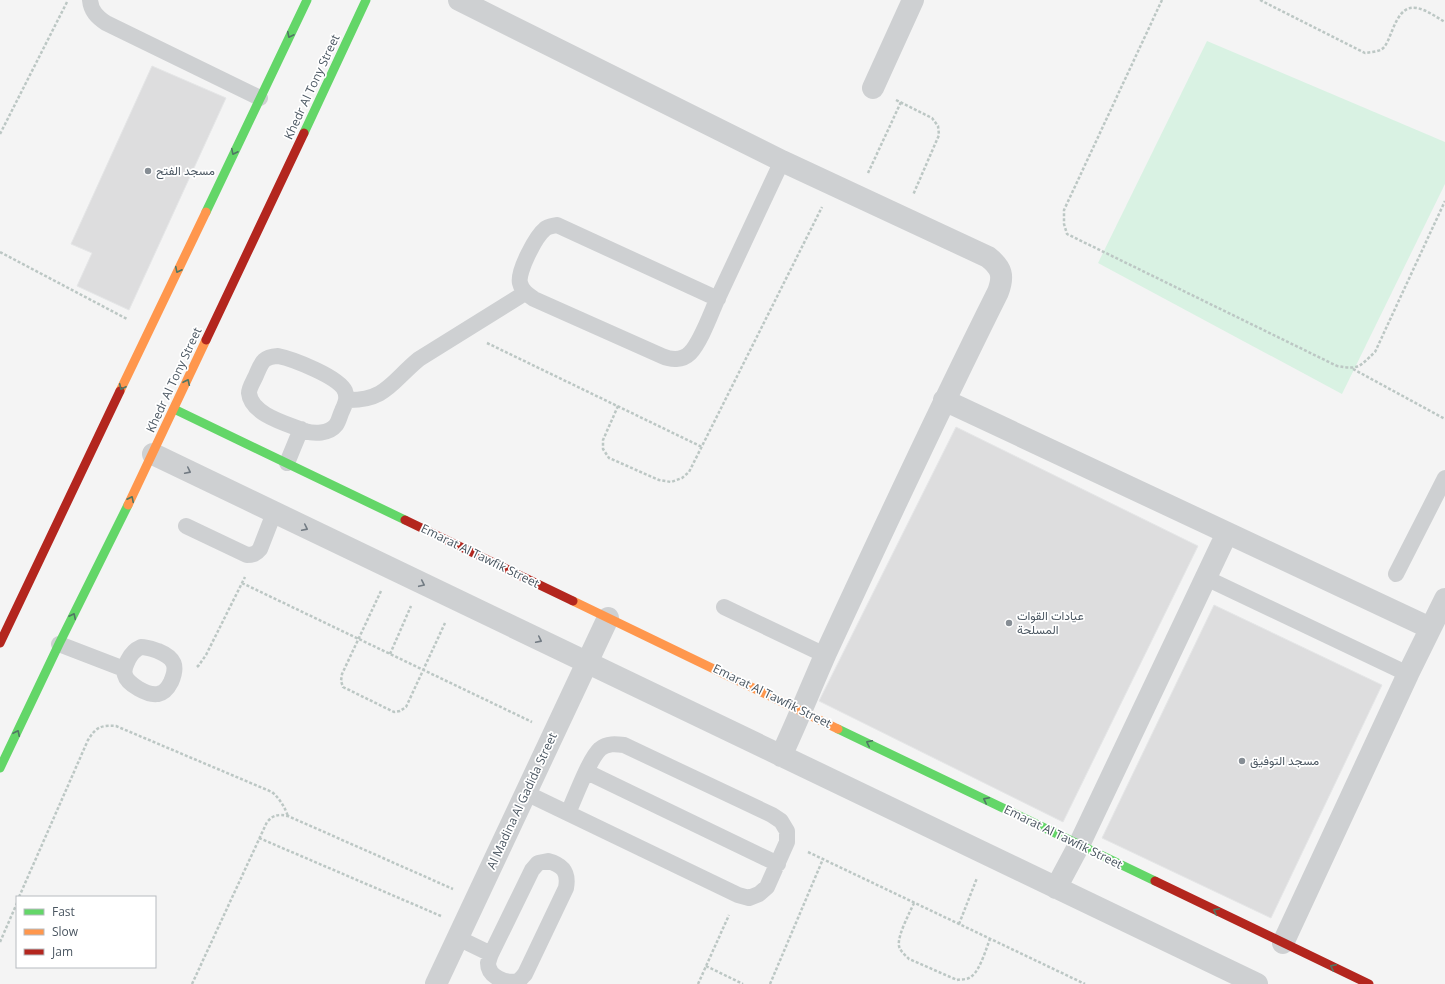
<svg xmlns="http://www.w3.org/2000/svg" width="1445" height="984" viewBox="0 0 1445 984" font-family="'Open Sans',Vazirmatn,sans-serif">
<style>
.green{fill:#d9f2e3}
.building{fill:#ddddde;stroke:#e5e6e7}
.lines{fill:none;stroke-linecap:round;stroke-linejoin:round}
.path{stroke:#bcc7c4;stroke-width:2.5;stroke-dasharray:3 2;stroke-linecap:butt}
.lane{stroke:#ced0d2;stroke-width:16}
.street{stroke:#ced0d2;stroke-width:22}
.fast{stroke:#63d668;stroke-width:9}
.slow{stroke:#ff974d;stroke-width:9}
.jam{stroke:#b3261e;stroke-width:9}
.oneway{stroke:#507663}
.oneway2{stroke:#727b83}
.poi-dot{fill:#868d94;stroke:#fff;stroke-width:1.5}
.labels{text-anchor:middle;stroke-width:3.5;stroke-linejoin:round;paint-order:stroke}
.street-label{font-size:12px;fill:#4a5661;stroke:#fff}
.poi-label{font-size:12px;fill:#4a5661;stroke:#fff;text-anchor:start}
</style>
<rect width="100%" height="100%" fill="#f4f4f4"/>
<path class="green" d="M1207,41l238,101v42l-103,210 -244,-131z"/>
<path class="building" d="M152,66l74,32 -97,212 -52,-24 15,-33 -21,-9z
M956,427l242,119 -135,276 -244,-121z
M1214,605l168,80 -111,233 -169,-80z"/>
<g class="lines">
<path class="path" d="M1162,0l-98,210v14l3,10 270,132c22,4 22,1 38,-14l70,-151
M1260,0l105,53c7,-1 16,-1 20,-7 8,-12 12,-42 32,-38 10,2 19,9 28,14
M896,100l36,18 6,8 1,9 -26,60
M0,134l67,-132
M868,173l33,-71
M0,252l127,67
M487,343l215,104
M1353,369l92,50
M618,406l-15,34v9l6,9 50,22 12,2 11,-4 7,-6 133,-265
M242,583l290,139
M381,591l-39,83 -1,7 2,6 51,25 6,-1 6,-4 39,-84
M390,654l21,-48
M197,667l2,-2 7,-10 39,-78
M259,838l182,78
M808,852l277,132
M19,897l69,-157c8,-13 13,-15 28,-14l156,66c8,7 12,14 16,24
M914,903c-4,9 -17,33 -15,43 1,5 6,9 10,13l48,21c5,-1 11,0 15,-4 8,-6 14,-27 18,-37
M959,924l18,-46
M0,942l17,-39
M706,966l37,18
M192,984l75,-162c6,-7 11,-8 21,-6l165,73
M698,984l31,-69
M770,984l53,-125"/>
<path class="lane" d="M90,0c1,11 7,17 16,23l154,75
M718,299l-161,-74c-4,1 -9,1 -12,4 -9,7 -28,43 -25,54 2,8 8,12 14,16l128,57c9,4 20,5 28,-3 10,-10 20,-37 26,-51 22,-47 44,-94 66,-141
M278,356c15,3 61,21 67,35 3,8 0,13 -3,20 -2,4 -3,10 -6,14 -7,9 -22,9 -31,6 -17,-7 -54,-16 -56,-38 0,-6 6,-14 8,-20 5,-12 7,-16 21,-17z
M347,400c39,1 45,-19 72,-41l106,-66
M287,463l14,-34
M186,526l61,29c6,0 9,-1 13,-6l14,-36
M1396,574l49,-96
M1206,578l202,96
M724,607l101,48
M59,644l65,25
M141,647c6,0 11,2 17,4 17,7 20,15 13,31 -3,6 -7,11 -13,12 -10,2 -31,-10 -33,-19 -2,-6 1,-10 3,-15 3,-6 6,-10 13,-13z
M587,772l191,92
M526,793l212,102 11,3 10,-4 8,-7 20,-45v-11l-6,-10 -9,-6 -148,-70c-8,-1 -17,-2 -24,4 -11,10 -25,49 -32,64
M548,861c15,4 21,11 18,27l-41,86c-2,2 -4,5 -7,7 -12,3 -30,-4 -30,-18 1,-3 2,-7 3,-9l41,-84 6,-7z
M458,938l33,16"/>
<path class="street" d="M459,0l323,161 206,96c14,11 16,19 10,35 -60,120 -116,240 -172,361 -15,34 -29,69 -45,103
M873,88l40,-88
M944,400l486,228
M153,454l1104,530
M1056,888l23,-43 148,-312
M1283,943l125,-269 37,-75
M436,984l172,-366"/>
<path class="fast" d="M304,133l62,-133
M206,212l101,-212
M174,409l231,111
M838,729l317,152
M0,768l59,-124 69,-139"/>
<path class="slow" d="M120,391l86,-179
M128,505l78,-165
M573,601l265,128"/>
<path class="jam" d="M206,340l98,-207
M405,520l168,81
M0,643l120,-252
M1155,881l214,103"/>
</g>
<defs><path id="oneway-chevron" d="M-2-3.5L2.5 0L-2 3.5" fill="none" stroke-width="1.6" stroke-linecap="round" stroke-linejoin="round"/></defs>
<g class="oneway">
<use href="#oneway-chevron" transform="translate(290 35) rotate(116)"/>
<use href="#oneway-chevron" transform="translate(234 152) rotate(116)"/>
<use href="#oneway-chevron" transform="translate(178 270) rotate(116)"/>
<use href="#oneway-chevron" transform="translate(187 382) rotate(-65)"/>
<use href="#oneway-chevron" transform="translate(122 387) rotate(115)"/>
<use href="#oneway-chevron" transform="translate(131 499) rotate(-64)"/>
<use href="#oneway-chevron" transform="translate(73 616) rotate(-64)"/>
<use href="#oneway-chevron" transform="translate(17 733) rotate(-65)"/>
<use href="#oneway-chevron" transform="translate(869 743) rotate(-154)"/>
<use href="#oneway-chevron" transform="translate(986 800) rotate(-154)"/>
<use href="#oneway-chevron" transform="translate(1216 911) rotate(-154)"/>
<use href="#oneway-chevron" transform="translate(1333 967) rotate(-154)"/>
</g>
<g class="oneway2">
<use href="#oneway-chevron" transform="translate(188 471) rotate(26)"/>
<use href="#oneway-chevron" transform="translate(305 528) rotate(26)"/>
<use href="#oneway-chevron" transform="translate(422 584) rotate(25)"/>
<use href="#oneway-chevron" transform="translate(539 640) rotate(26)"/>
</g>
<g class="poi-dot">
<circle cx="148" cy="171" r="4"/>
<circle cx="1009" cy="623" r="4"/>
<circle cx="1242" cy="761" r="4"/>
</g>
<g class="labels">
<g class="street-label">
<text transform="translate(312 87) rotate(-65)" y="4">Khedr Al Tony Street</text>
<text transform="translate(174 380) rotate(-65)" y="4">Khedr Al Tony Street</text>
<text transform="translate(480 556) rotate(26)" y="4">Emarat Al Tawfik Street</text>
<text transform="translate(772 696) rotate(26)" y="4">Emarat Al Tawfik Street</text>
<text transform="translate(522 801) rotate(-65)" y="4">Al Madina Al Gadida Street</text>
<text transform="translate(1063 837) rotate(26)" y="4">Emarat Al Tawfik Street</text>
</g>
<g class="poi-label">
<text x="156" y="175">مسجد الفتح</text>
<text x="1017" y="620">عيادات القوات<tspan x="1017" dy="14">المسلحة</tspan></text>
<text x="1250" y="765">مسجد التوفيق</text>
</g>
</g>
<rect x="16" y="896" width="140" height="72" fill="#ffffff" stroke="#b7bbc0"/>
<rect x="24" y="909" width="20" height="6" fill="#63d668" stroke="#b7bbc0"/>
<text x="52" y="916" font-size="12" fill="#4a5661">Fast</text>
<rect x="24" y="929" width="20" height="6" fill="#ff974d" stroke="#b7bbc0"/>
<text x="52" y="936" font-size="12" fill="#4a5661">Slow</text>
<rect x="24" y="949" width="20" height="6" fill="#b3261e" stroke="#b7bbc0"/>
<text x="52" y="956" font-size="12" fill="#4a5661">Jam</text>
</svg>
